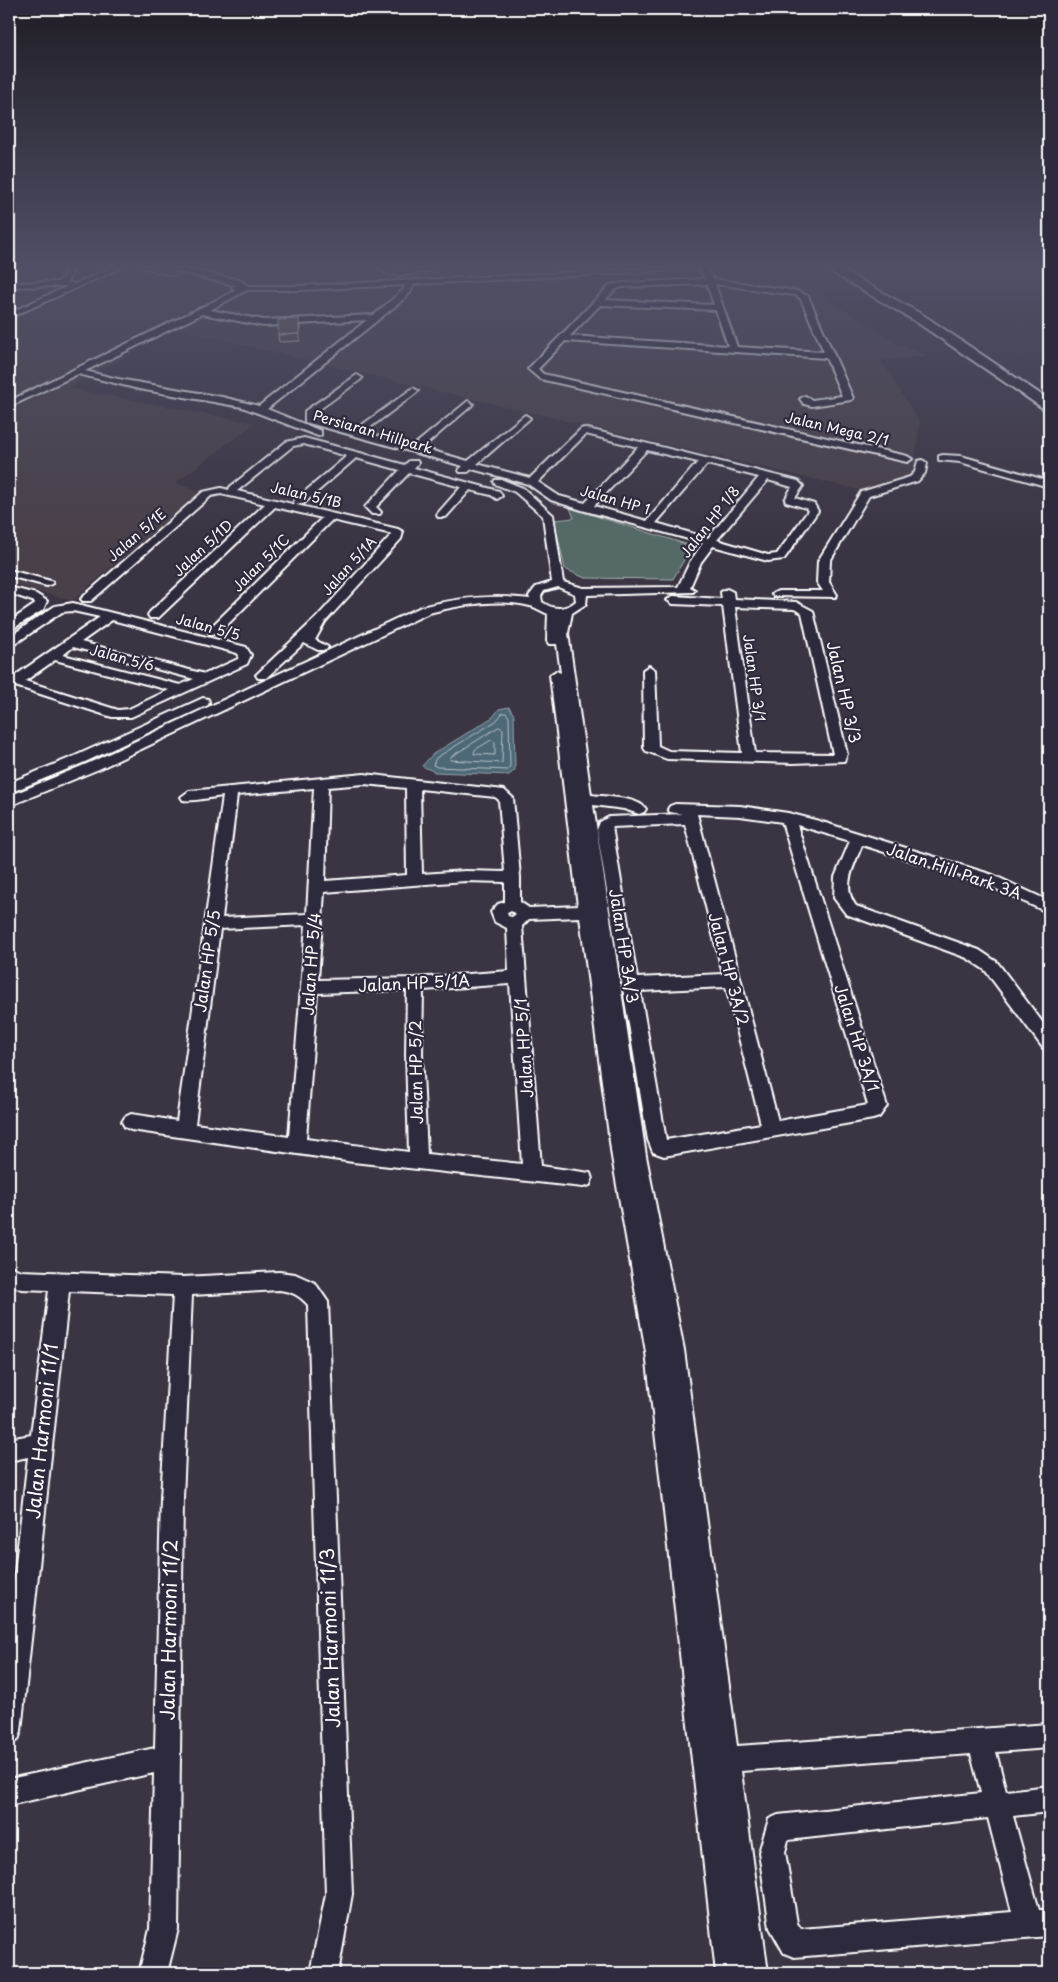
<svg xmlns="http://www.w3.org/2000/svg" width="1058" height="1982" viewBox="0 0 1058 1982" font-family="'Playpen Sans',sans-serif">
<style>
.built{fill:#4a3f4a}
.green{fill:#546a66;stroke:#aab4b2}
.water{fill:#4e6777;stroke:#95a4ad}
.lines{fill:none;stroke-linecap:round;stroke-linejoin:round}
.shore{stroke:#b8c2c9;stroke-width:1}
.minor-casing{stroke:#fff;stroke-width:4}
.highway-casing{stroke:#fff;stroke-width:4}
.minor{fill:#2f2a3d;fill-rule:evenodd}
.highway{fill:#2f2a3d;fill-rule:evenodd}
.wall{fill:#5e4d4e;stroke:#fff}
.building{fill:#6d5a5b;stroke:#fff}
.labels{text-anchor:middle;stroke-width:4.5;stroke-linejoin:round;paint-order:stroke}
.far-street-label{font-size:14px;fill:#fff;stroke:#2f2a3d}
.street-label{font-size:16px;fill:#fff;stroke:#2f2a3d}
.near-street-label{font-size:19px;fill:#fff;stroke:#2f2a3d}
</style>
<rect width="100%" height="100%" fill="#3b3443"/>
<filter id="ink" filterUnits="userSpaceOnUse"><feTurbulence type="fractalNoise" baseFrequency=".02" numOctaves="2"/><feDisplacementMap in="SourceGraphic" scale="10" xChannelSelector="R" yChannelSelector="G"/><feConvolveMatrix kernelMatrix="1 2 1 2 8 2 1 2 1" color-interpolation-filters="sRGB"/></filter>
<g filter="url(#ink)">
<path class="built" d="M9,266h756l43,20 86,56 34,14 -47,4 39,63 -8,58 -35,13 -702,-165 -107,59 187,35 -80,60 25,9 -128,109 -63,-18z"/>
<path class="green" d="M570,508l122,38 -19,33 -88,-1 -20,-9 -11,-49 20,-2z"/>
<path class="water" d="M509,707l5,8 1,55 -6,5 -74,-3 -13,-6 11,-12 60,-37 6,-8z"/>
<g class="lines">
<path class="shore" d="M503,713h3l3,4 1,49 -2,4 -71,-3 -4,-2 3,-7 60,-37z
M499,727l4,2 -1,34 -52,-3 1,-3z
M492,740l3,2v13l-21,-1 1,-4z"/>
<g class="minor-casing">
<path id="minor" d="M68,266h8l-9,16 8,2 40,-18h10l-116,52v-5l59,-27 -59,1v-4l50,-1z
M138,266l20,1 -1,-1h13l70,14 8,6h51l406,-20 8,13 84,12 11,5 45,102 -2,2 -39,6 -8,-2 -4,-5 5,-3 7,4 30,-4 -16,-38 -261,-17 -27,28 5,5 364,82 5,3 -5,3 -367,-83 -12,-10 82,-84 12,-2 83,-4 -6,-10 -285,15 -4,9 -11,10 -132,106 54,22v4l-3,1 -76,-29 -103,-18 -61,-15 -69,33v-6l220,-107 7,-4 -4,-2 1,-2h5l-64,-15 2,2 -4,2zM707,284l7,21 -109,-5 11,-11 6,-2zM715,284l80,11 6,4 23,53 -87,-5zM406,285l-3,5 -29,25 -110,5 -54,-10 37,-20h52zM600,305l116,5 12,36 -158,-10zM202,314l62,12 103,-6 -108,86 -37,-9 -104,-18 -33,-8z
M376,266h8l7,4 42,-3 4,2 -4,2c-17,2 -45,10 -57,-5z
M357,375l5,3 -2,2 -47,34v4l42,12 58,-42 5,3 -2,2 -52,39 49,14 55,-45 5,3 -2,2 -49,42 46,13 57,-46 5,3 -2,2 -51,44 53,14 51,-49 3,-1 214,53 5,5 -8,12 19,6 4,7 -34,48 -16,2 -55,-15 -12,16 -11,25 5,3 -2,2 -106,3 -1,9 -14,9 -4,20 23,162c14,2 47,2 55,14l-2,3 -5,2 -15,-5 -31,-4 53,351 38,194 53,396 312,-22v24l-53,4 10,39 43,-5v26l-36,4 26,94h10v26l-255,21 -10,-4 -14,-25 -11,-76 10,-33 9,-4 203,-22 -10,-39 -230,17 27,202h-52l-70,-621 -34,-195 -32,-240 -51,2 -7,7 19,240 49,7 2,6 -2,6 -7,2 -230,-25 -222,-32 -6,-3 -3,-5 3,-5 6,-3 46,7 46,-325c-9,1 -33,6 -40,4l-2,-3 8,-6 175,-17 140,16 9,8 7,79v25l9,6 49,-2 -28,-231 6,-4 5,2 -4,-29h-8l-2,-3 1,-27c-6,-2 -12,-7 -18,-8 -31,-8 -70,-1 -101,7l-330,156 -90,37v-10l80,-33 332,-156c36,-9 71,-13 109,-8l-1,-3 7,-9 16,-5 -9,-66 -28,-24 -20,-8 -1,-2 1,-2h8l20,8 30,27 10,67 20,6 95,-1 12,-25 13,-19 -121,-33 -31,-10 -23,-16 -56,-15 -4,3h-8l-1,-2 4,-4 -158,-44v-11zM586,434l52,13 -53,56 -26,-7 -21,-14zM647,450l51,12 -51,59 -53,-15zM707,464l52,13 -51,61 -52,-15zM768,480l24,7 -7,13 1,2 20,6 2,3 -31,43 -9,1 -51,-15zM558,587l17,7 1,7c-10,9 -23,9 -34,1l-1,-6 3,-5zM364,784l42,4 1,87 -82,6 3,-94zM314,788l-7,126 -85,4 15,-123zM420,789l75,8 4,3 6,72 -40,-1 -43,3zM465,881l40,1v20l-7,2 -7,8 4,10 12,6 2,43 -94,7 -97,2 6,-88zM511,911l5,3 -4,3 -4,-1 -1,-3zM306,925l-17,212 -94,-13 25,-195zM510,984l12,180 -95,-10 -5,-100 1,-64zM407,990l-1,64 3,98 -103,-13 11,-146zM988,1818l24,94 -211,17 -4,-6 -12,-71 3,-12z
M304,438l101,27 4,-4h8l1,2 -4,5 85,23 3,5 -5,3 -6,-4 -21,-5 -24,27h-8l-1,-2 1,-2 23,-26 -52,-14 -33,34 5,5 -1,2h-8l-7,-7 35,-37 -44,-12 -53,46h-8l-1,-2 1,-2 52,-44 -43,-12 -11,2 -56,45 161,38 5,3 -2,7 -76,83 -10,18 13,7 -2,3h-8l-14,-7 -38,35h-8l-2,-3 61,-58 75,-83 -60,-14 -114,114h-8l-2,-3 2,-3 112,-110 -47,-11 -117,111h-8l-2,-3 2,-3 115,-108 -44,-10 -10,2 -120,105h-8l-2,-2 2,-2 120,-105 18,-4 8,2 1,-3 56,-45z
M943,455l18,1 88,25v6l-89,-25 -21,-2v-4z
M922,460l5,3 -2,10 -7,8 -49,15 -39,65 -1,21 8,13 -2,2 -61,-1 -2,-2 6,-3h45l-6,-9 1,-21 43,-69 49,-15 5,-5 3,-11z
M9,570l42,11 2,2 -6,3 -38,-10z
M9,587l27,7 11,7 -4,9 -34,21v-9l25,-17 1,-3 -26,-9z
M727,589l6,3 1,7 62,3 17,9 34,143 -3,7 -51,2 -126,-4 -21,-8 -2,-3 -1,-78 6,-4 6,4 3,76 11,5 73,2 -19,-147 -50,-2 -6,-4 6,-4 49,3 -1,-7zM735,607l59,2 8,4 31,141 -78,-1z
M73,603l173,44 5,8 -4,9 -116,53h-19l-103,-33v-8l4,1 87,-60 -27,-6 -11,1 -49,33 -4,1v-9l46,-31zM112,620l125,33 2,2 -1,4 -33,15 -124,-32zM73,647l121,32 -14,6 -117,-30zM55,660l114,30 -40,19 -11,1 -93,-29z
M203,698l5,1 1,3 -1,3 -123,57 -76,31v-10l66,-27z
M675,804l65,2 48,7 31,8 174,54 56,26v12l-66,-30 -121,-38c-8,21 -21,41 -6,61l123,44 18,12 52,69v19l-6,-2 -58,-78 -18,-12 -121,-44 -12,-16 1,-21 15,-36 -53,-16 90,281 -8,11 -6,2 -209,37 -11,-4 -5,-12 -51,-310 3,-8 9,-5 73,-3 -12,-2 -2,-3 2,-3zM697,814l43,2 42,6 86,283 -90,16zM685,824l38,150 -86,4 -25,-151zM726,987l35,137 -95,16 -26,-149z
M9,1266l12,5 162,6 96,-5 16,2 20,9 13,19 24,592 -14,79h-28l16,-79 -18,-589c-9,-10 -15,-13 -29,-15l-87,5 -9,203 -5,431 -11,44h-28l11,-44 4,-156 -145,32v-26l146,-31 6,-250 12,-203 -104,-4 -48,440 -3,9 -9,3v-118l19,-168 -19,4v-22l22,-4 18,-145 -28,-1 -12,-5z"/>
</g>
<g class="highway-casing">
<path id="highway" d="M821,266h14l88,49 126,85v10l-5,-1 -129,-88z"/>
</g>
<use href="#minor" class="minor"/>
<use href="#highway" class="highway"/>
</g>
<path class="wall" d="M300,326v15l-21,1 -1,-7z"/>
<path class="building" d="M299,319v15l-21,1v-15z"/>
</g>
<linearGradient id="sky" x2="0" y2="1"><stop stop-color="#201d25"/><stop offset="0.49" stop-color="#4f5066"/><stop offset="1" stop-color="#4f5066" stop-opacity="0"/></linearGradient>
<rect width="1058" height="543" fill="url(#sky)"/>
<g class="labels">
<g class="far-street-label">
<text transform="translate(837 429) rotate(13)" y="5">Jalan Mega 2/1</text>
<text transform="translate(373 432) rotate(16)" y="5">Persiaran Hillpark</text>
<text transform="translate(306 495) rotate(13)" y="5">Jalan 5/1B</text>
<text transform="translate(615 500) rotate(16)" y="5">Jalan HP 1</text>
<text transform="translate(710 522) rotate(-52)" y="5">Jalan HP 1/8</text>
<text transform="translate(137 535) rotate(-41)" y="5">Jalan 5/1E</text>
<text transform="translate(203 548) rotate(-43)" y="5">Jalan 5/1D</text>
<text transform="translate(261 563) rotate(-45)" y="5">Jalan 5/1C</text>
<text transform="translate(349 566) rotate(-48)" y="5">Jalan 5/1A</text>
<text transform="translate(208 627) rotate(15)" y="5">Jalan 5/5</text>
<text transform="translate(122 658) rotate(15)" y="5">Jalan 5/6</text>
<text transform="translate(754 678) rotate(82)" y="5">Jalan HP 3/1</text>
</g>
<g class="street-label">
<text transform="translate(844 692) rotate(77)" y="6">Jalan HP 3/3</text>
<text transform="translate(954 871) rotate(19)" y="6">Jalan Hill Park 3A</text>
<text transform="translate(624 946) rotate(81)" y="6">Jalan HP 3A/3</text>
<text transform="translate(207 961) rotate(-82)" y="6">Jalan HP 5/5</text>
<text transform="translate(311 964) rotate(-86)" y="6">Jalan HP 5/4</text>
<text transform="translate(729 969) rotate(75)" y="6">Jalan HP 3A/2</text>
<text transform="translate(414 983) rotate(-3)" y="6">Jalan HP 5/1A</text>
<text transform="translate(857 1038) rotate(72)" y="6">Jalan HP 3A/1</text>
<text transform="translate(524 1048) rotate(-94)" y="6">Jalan HP 5/1</text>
<text transform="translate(416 1072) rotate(-91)" y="6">Jalan HP 5/2</text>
</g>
<g class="near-street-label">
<text transform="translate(42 1431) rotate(-84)" y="7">Jalan Harmoni 11/1</text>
<text transform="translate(169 1630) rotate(-89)" y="7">Jalan Harmoni 11/2</text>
<text transform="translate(330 1638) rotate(-92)" y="7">Jalan Harmoni 11/3</text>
</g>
</g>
<rect width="1058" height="1982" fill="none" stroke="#2f2a3d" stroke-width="30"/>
<rect x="15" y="15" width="1028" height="1952" fill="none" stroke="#fff" stroke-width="2" filter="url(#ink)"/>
</svg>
